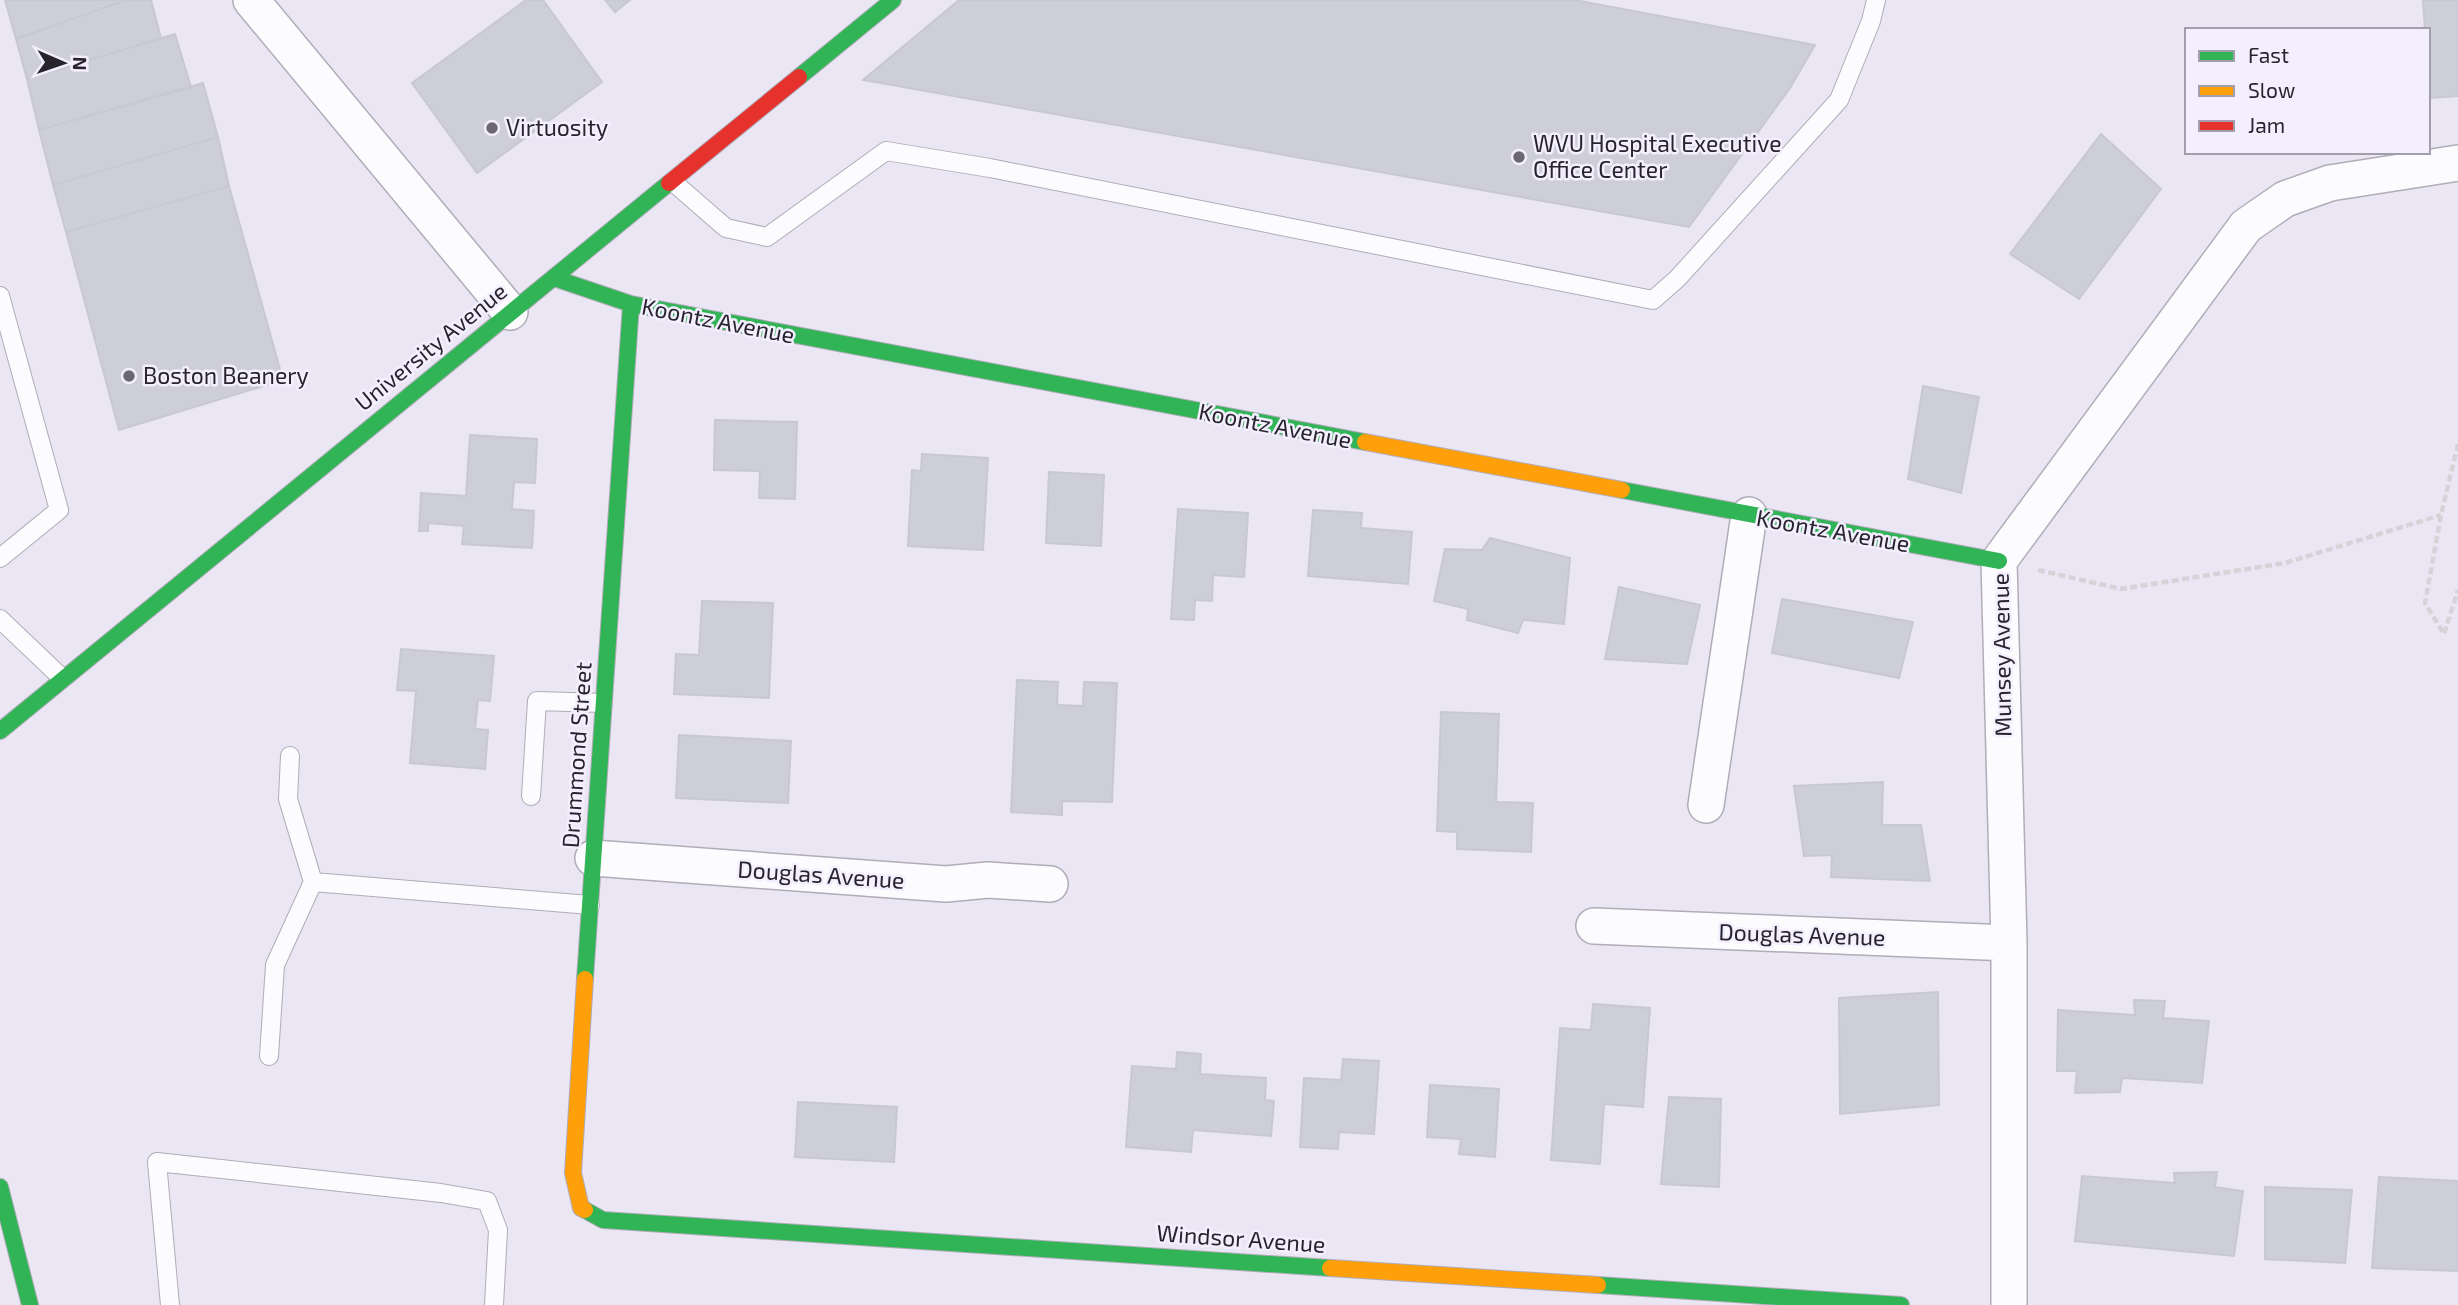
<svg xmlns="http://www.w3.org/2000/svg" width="2458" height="1305" viewBox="0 0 2458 1305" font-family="'Exo 2',sans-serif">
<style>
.building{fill:#ceced9;stroke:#c8c8d2;stroke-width:2}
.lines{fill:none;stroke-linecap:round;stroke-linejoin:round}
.lane-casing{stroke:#b0acb8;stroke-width:20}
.street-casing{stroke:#b0acb8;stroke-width:38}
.fast-casing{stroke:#b0acb8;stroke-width:18}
.slow-casing{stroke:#b0acb8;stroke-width:18}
.jam-casing{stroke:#b0acb8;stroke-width:18}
.path{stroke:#d5d3d7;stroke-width:4.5;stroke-dasharray:7 3.5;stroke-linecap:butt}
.lane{stroke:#fcfbfd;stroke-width:18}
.street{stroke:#fcfbfd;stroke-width:35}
.fast{stroke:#30b455;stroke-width:16}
.slow{stroke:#ff9f0a;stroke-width:16}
.jam{stroke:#e5322d;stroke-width:16}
.poi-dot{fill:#6c6873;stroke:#f4efff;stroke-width:2.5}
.labels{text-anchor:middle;stroke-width:5;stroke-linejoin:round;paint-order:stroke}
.poi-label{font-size:23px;fill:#27242d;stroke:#f4efff;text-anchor:start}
.street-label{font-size:23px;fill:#27242d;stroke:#f4efff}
</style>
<rect width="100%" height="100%" fill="#ebe6f4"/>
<path class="building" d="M5,0h115l1,2 -105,37z
M126,0h25l10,38 -134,41 -11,-40z
M526,0h17l59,82 -125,91 -65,-90z
M605,0h25l-15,12z
M959,0h616l240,45 -25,43 -101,139 -826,-147z
M2423,0h35v96l-28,2 -2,-68h-3z
M175,34l16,53 -152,43 -12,-51z
M203,83l15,54 -165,48 -14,-55z
M2101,134l60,55 -82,110 -69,-45z
M218,137l11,49 -163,46 -13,-47z
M229,186l54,194 -164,50 -53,-198z
M1923,386l56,11 -18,96 -53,-14z
M715,420l82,2 -2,77 -36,-1 1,-27 -46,-1z
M470,435l67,4 -2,44 -21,-1 -2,27 22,2 -2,37 -70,-4 2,-18 -36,-3v8h-9l2,-38 45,3z
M922,454l66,4 -5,92 -75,-4 4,-76 9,1z
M1049,472l55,3 -3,71 -55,-3z
M1178,509l70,4 -4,64 -31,-2 -1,26 -17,-1 -1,20 -23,-1z
M1313,510l49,3 -1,15 51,4 -4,52 -100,-8z
M1490,538l80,20 -6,66 -41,-4 -5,13 -51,-13 1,-11 -34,-8 11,-52 37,1z
M1619,587l81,18 -13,59 -82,-5z
M1782,599l131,23 -14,56 -127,-25z
M702,601l71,2 -4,95 -95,-4 2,-40 23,1z
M401,649l93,7 -4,45 -12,-1 -3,29 13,1 -3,39 -75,-6 6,-72 -19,-1z
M1017,680l41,2 -1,23 26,1 1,-24 33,1 -5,119 -50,-1v14l-51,-3z
M1441,712l58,2 -3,88 37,1 -2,49 -74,-3v-17l-20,-1z
M679,735l112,6 -3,62 -112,-5z
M1883,782l-1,43h39l9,56 -99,-4 1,-22 -28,1 -10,-70z
M1938,992l1,113 -99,9 -1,-116z
M2134,1000l31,1 -2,17 46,3 -7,62 -80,-5 -2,14 -45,1 2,-22h-20l1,-61 77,5z
M1593,1004l57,4 -7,99 -39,-3 -4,60 -49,-4 9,-132 31,2z
M1177,1052l24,2 -1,20 66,4 -1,22 9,1 -3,35 -78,-6 -2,22 -65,-5 6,-81 44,3z
M1343,1059l36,2 -5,73 -35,-2 -1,17 -38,-2 4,-69 37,2z
M1430,1085l69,4 -4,68 -36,-3 2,-15 -34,-2z
M1669,1097l52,2 -2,88 -58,-3z
M798,1102l99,5 -3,55 -99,-5z
M2217,1172l-2,15 28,4 -9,65 -159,-15 7,-65 93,7 -1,-10z
M2379,1177l79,4v90l-86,-3z
M2265,1187l87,3 -7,73 -80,-4z"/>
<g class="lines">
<g class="lane-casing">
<path id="lane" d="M673,182l53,46 41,9 119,-86 104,17 663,132 24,-21 162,-179 32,-79 5,-21
M0,296l59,214 -59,48
M0,619l62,59
M290,756l-2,43 25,83
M531,796l6,-95 66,2
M269,1056l6,-91 38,-83 277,23
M170,1305l-13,-143 284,31 46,8 11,29 -4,75"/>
</g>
<g class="street-casing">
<path id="street" d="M251,0l259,312
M1706,805l43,-290
M593,858l353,26 42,-4 62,4
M1594,926l415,17
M2009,1305v-362l-10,-382 247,-335 39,-27 45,-16 128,-20"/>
</g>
<g class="fast-casing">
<path id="fast" d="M799,77l94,-77
M554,278l77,26 734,138
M1622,490l377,71
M0,731l669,-548
M585,979l46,-675
M0,1187l30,118
M585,1210l18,10 727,48
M1598,1285l303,20"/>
</g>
<g class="slow-casing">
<path id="slow" d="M1365,442l257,48
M585,1210l-4,-2 -8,-35 12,-194
M1330,1268l268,17"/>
</g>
<g class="jam-casing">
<path id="jam" d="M669,183l130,-106"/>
</g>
<path class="path" d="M2458,444l-17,71 -16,88 19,31 14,-44
M2038,570l83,19 164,-26 156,-48"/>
<use href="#lane" class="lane"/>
<use href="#street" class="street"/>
<use href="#fast" class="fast"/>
<use href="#slow" class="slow"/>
<use href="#jam" class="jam"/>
</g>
<g class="poi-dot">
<circle cx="492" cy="128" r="7"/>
<circle cx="1519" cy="157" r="7"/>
<circle cx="129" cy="376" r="7"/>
</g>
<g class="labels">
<g class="poi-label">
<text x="506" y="136">Virtuosity</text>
<text x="1533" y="152">WVU Hospital Executive<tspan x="1533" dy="26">Office Center</tspan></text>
<text x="143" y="384">Boston Beanery</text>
</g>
<g class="street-label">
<text transform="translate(718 321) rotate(11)" y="8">Koontz Avenue</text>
<text transform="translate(431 347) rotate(-39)" y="8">University Avenue</text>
<text transform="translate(1275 426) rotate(11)" y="8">Koontz Avenue</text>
<text transform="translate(1833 531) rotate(10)" y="8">Koontz Avenue</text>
<text transform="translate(2002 655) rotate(-91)" y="8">Munsey Avenue</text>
<text transform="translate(577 755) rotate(-86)" y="8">Drummond Street</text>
<text transform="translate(821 875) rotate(4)" y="8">Douglas Avenue</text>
<text transform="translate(1802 935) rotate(2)" y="8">Douglas Avenue</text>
<text transform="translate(1241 1239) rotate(4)" y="8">Windsor Avenue</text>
</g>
</g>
<rect x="2185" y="28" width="245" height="126" fill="#f4efff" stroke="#a29eab" stroke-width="2"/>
<rect x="2199" y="51" width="35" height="10" fill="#30b455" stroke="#a29eab" stroke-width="2"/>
<text x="2248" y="63" font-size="21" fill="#27242d">Fast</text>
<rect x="2199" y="86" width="35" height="10" fill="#ff9f0a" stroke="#a29eab" stroke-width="2"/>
<text x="2248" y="98" font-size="21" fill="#27242d">Slow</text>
<rect x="2199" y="121" width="35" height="10" fill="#e5322d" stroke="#a29eab" stroke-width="2"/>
<text x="2248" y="133" font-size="21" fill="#27242d">Jam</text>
<g transform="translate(63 63) rotate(92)" stroke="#f4efff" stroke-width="5" paint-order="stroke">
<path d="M0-5L12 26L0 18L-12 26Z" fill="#27242d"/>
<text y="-10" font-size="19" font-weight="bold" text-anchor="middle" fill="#27242d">N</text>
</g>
</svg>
